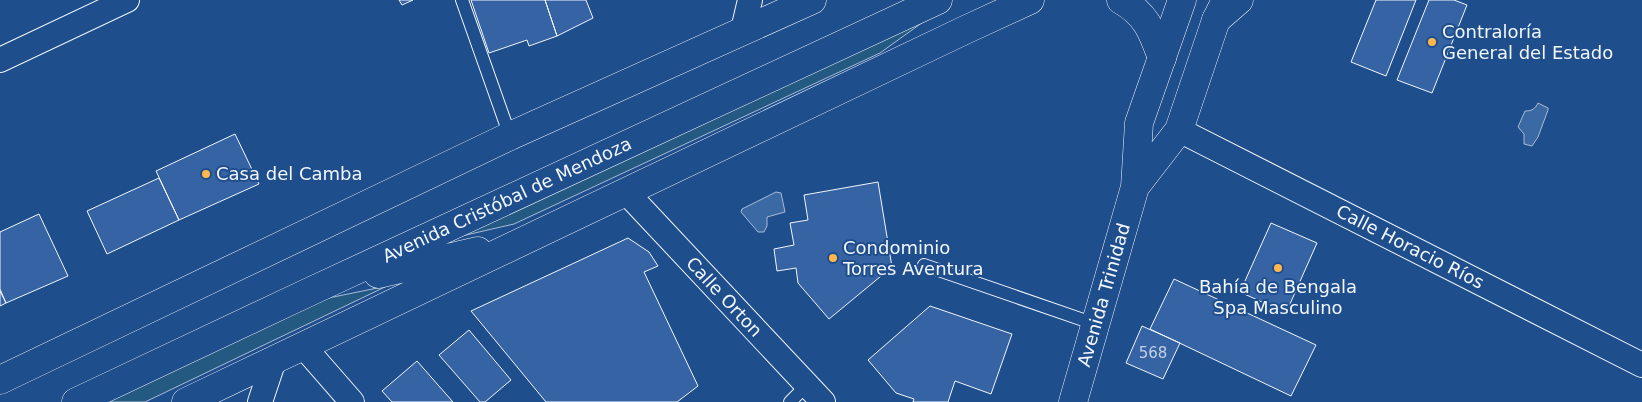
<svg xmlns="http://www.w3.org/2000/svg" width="1642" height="402" viewBox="0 0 1642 402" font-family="'DejaVu Sans',sans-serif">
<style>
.green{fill:#245a82;stroke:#a8bbd7}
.water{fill:#3b69a3;stroke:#a8bbd7}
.building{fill:#3563a3;stroke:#f2f6ff}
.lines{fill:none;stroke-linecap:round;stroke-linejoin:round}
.service-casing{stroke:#f2f6ff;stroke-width:14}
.minor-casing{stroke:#f2f6ff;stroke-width:26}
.secondary-casing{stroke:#f2f6ff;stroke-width:29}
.primary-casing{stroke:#f2f6ff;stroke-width:29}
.service{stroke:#1f4e8c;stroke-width:12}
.minor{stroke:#1f4e8c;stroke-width:24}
.secondary{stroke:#1f4e8c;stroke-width:28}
.primary{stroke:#1f4e8c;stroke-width:28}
.poi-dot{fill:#ffb74d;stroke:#1f4e8c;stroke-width:2}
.labels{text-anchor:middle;stroke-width:4;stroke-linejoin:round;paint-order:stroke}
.number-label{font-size:15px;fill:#c3d1e8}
.poi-label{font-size:18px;fill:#f2f6ff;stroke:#1f4e8c;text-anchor:start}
.street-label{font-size:18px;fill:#f2f6ff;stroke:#1f4e8c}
</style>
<rect width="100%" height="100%" fill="#1f4e8c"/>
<path class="green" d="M930,17l-50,36 -366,171 -83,19z
M387,286l-242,116h-42l206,-100z"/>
<path class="water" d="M1538,103l10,5v2l-10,27 -6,9 -8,-2v-10l-6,-7 7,-16c7,0 10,-2 13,-8z
M776,192l5,1 4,19 -18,5v9l-3,6h-6l-17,-20 1,-3z"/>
<path class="building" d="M399,0h14l-11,5z
M471,0h74l12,36 -28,10 -2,-6 -38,13z
M545,0h41l7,18 -36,18z
M1376,0h40l-30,76 -35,-14z
M1429,0h25l13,5 -35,88 -35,-13z
M235,134l24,50 -80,36 -23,-49z
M159,178l20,42 -72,34 -20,-43z
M878,182l14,85 -63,52 -31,-36 -2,-15 -19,3 -3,-22 20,-4 -4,-22 18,-3 -4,-25z
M39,214l29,62 -62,27 -6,-14v-57z
M1271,223l46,20 -31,70 -46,-21z
M628,238l21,14 9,14 -14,6 54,114 -21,16h-131l-75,-91z
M1174,279l142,66 -25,51 -141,-67z
M0,291l6,12 -6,3z
M930,306l82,28 -21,60 -36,-13 -7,21h-35l1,-3 -18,-6 -28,-33z
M1142,326l38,17 -17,36 -37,-16z
M469,330l42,50 -26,22h-5l-41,-47z
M417,361l36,41h-61l-10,-11z"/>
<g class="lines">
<g class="service-casing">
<path id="service" d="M462,0l48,136
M924,265l171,59
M790,402l17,-17"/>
</g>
<g class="minor-casing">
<path id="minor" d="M743,30l7,-30
M0,60l127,-60
M1179,130l463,235
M626,192l197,210
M304,347l48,55
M260,402l14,-42"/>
</g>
<g class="secondary-casing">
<path id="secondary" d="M1135,187l44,-57 37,-110 10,-20
M1073,402l62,-215 4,-64 43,-123"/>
</g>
<g class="primary-casing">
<path id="primary" d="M1121,0c26,15 31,31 41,58
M1216,20l23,-20
M378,274l100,-23
M0,380l510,-244 302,-136
M76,402l231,-109 631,-293
M186,402l779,-372 65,-30"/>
</g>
<use href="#service" class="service"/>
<use href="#minor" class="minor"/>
<use href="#secondary" class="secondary"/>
<use href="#primary" class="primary"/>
</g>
<g class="poi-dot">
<circle cx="1432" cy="42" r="5"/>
<circle cx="206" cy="174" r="5"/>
<circle cx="833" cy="258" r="5"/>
<circle cx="1278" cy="268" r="5"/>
</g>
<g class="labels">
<g class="number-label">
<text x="1153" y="358">568</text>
</g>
<g class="poi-label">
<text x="1442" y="38">Contraloría<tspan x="1442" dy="21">General del Estado</tspan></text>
<text x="216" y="180">Casa del Camba</text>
<text x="843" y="254">Condominio<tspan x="843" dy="21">Torres Aventura</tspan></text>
<text x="1278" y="293" text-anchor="middle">Bahía de Bengala<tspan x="1278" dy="21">Spa Masculino</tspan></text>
</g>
<g class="street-label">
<text transform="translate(507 200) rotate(-25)" y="6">Avenida Cristóbal de Mendoza</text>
<text transform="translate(1410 247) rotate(27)" y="6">Calle Horacio Ríos</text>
<text transform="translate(1104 295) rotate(-74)" y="6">Avenida Trinidad</text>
<text transform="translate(724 297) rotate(47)" y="6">Calle Orton</text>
</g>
</g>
</svg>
